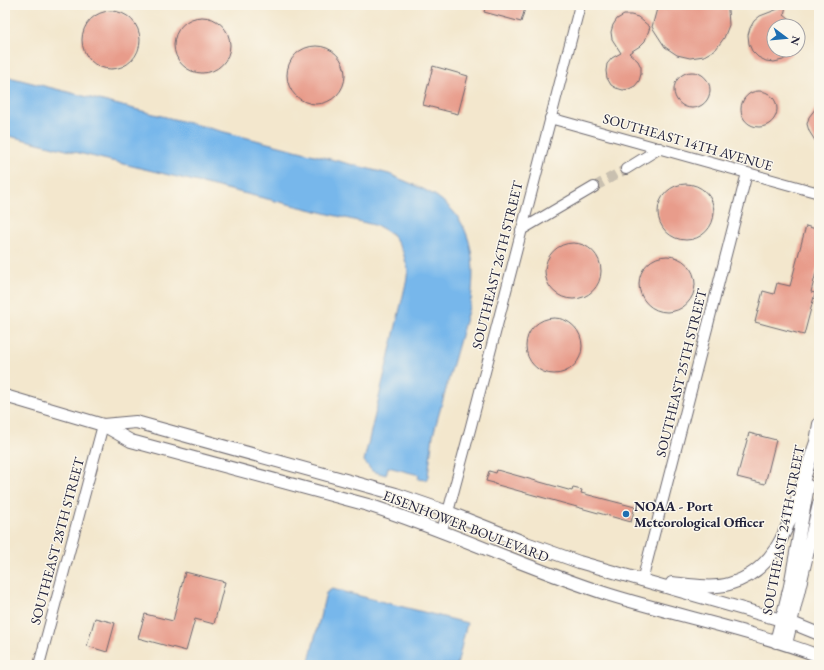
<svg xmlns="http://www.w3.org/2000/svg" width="824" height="670" viewBox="0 0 824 670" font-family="'EB Garamond',serif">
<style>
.water{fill:#77b7eb;stroke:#4c6c93}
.building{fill:#e89c8b}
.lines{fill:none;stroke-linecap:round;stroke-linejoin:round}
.minor-tunnel{stroke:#c9c0b0;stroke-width:10;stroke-dasharray:10 5;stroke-linecap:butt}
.minor-casing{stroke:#6b676e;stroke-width:12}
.tertiary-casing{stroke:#6b676e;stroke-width:14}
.minor{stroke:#fff;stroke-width:10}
.tertiary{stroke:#fff;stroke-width:12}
.poi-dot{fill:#1f6fb2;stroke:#fbf7ec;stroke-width:1.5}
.labels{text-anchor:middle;stroke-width:3;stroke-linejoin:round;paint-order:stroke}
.street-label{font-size:14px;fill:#22223b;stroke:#fbf7ec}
.poi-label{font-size:14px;font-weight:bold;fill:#22223b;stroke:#fbf7ec;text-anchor:start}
</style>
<rect width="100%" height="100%" fill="#fbf7ec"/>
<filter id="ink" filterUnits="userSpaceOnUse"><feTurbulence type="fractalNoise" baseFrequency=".025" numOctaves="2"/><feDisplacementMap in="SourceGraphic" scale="8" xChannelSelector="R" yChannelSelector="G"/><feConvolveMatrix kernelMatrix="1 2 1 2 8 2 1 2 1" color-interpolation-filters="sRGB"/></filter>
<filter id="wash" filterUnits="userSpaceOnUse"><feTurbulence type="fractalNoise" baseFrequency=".012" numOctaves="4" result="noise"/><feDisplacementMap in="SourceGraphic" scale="16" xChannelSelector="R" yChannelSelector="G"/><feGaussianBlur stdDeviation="0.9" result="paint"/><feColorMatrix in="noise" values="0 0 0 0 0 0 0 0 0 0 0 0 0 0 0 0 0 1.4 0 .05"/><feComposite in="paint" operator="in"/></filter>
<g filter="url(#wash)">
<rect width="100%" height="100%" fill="#f3e7cd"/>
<path class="water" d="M5,76l384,98c15,7 32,13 47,22 37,25 40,64 35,104l-38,135 -5,41 -2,4 -8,-1 1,-4 -31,-8 -2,8 -14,-4 -8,-10 42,-178 2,-13 -5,-18 -11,-18 -14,-8 -373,-91z
M332,589l135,34 -10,42h-149l18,-72z"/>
<g id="blocks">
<path class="building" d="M486,5h40l-5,17 -37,-10z
M658,5h68l2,5 1,15 -5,13 -8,11 -12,7 -14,2 -13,-3 -12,-8 -13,-20z
M786,6l-2,9 5,4 6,7h-21v24h23l-14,10 -9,2 -8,-1 -8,-4 -6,-6 -3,-7 -1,-9 2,-7 4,-7 6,-5z
M82 40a29 29 0 1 1 58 0a29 29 0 1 1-58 0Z
M624,15h7l7,2 12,10 -5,14 -5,5 -11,7 9,8 3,6v7l-2,7 -4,5 -6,3 -6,1 -7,-2 -5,-3 -4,-7 -1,-7 1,-7 5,-6 9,-5 -9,-14 -1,-7 2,-7 4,-6z
M174 45a28 28 0 1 1 56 0a28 28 0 1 1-56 0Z
M287 75a29 29 0 1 1 58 0a29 29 0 1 1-58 0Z
M433,66l35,10 -10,38 -35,-9z
M674 90a18 18 0 1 1 36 0a18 18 0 1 1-36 0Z
M741 109a18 18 0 1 1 36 0a18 18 0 1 1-36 0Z
M819,104v43l-10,-16 -2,-7 2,-7z
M658 212a28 28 0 1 1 56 0a28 28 0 1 1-56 0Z
M806,226l13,4v31l-8,31 4,1 -11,42 -49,-13 8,-31 11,3 3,-11 13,3z
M545 271a28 28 0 1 1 56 0a28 28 0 1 1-56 0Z
M639 284a28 28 0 1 1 56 0a28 28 0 1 1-56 0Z
M526 346a28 28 0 1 1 56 0a28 28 0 1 1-56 0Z
M749,433l27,7 -11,44 -28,-7z
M497,470l75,21 1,-3 9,2 -1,3 54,14 -4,15 -137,-38v-1l-8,-2 3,-10 7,2z
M185,572l40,10 -11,42 -19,-5 -9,32 -48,-13 7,-24 28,7z
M95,618l20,5 -8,29 -20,-6z"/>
</g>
</g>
<g filter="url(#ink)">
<use href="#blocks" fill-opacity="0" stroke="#6b676e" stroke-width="1"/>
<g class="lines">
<path class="minor-tunnel" d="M594,187l32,-18"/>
<g class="minor-casing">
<path id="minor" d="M550,118l269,75
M626,169l34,-21
M521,230l73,-43
M441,532l7,-20 23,-86 109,-421
M642,581l105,-408
M39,665l64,-240"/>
</g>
<g class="tertiary-casing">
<path id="tertiary" d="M5,396l98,29 28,16 237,64c81,26 158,63 239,89 70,22 143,36 212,62
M103,425l33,-3 260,72 52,18 78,31 53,19 213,61 27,11
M815,448l4,-24
M672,583c18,2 39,6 57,1 43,-12 58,-52 70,-90 6,-17 11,-35 17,-52
M776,642l14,-56 18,-100
M786,644l33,-140"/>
</g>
<use href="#minor" class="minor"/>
<use href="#tertiary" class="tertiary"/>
</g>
</g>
<circle class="poi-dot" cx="626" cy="514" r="4"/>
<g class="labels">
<g class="street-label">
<text transform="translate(688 142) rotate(16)" y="5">SOUTHEAST 14TH AVENUE</text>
<text transform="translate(497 265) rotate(-76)" y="5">SOUTHEAST 26TH STREET</text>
<text transform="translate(681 373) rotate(-76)" y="5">SOUTHEAST 25TH STREET</text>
<text transform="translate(466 526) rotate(21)" y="5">EISENHOWER BOULEVARD</text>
<text transform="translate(783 530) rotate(-79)" y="5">SOUTHEAST 24TH STREET</text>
<text transform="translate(57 541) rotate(-75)" y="5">SOUTHEAST 28TH STREET</text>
</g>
<g class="poi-label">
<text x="634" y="511">NOAA - Port<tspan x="634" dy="16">Meteorological Officer</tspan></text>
</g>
</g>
<rect width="824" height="670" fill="none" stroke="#fbf7ec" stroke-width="20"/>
<g transform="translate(786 38) rotate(106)"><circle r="19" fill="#fbf7ec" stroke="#a4a2a5"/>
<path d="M0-3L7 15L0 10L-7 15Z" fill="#1f6fb2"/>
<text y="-6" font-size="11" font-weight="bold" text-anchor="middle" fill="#22223b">N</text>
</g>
</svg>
